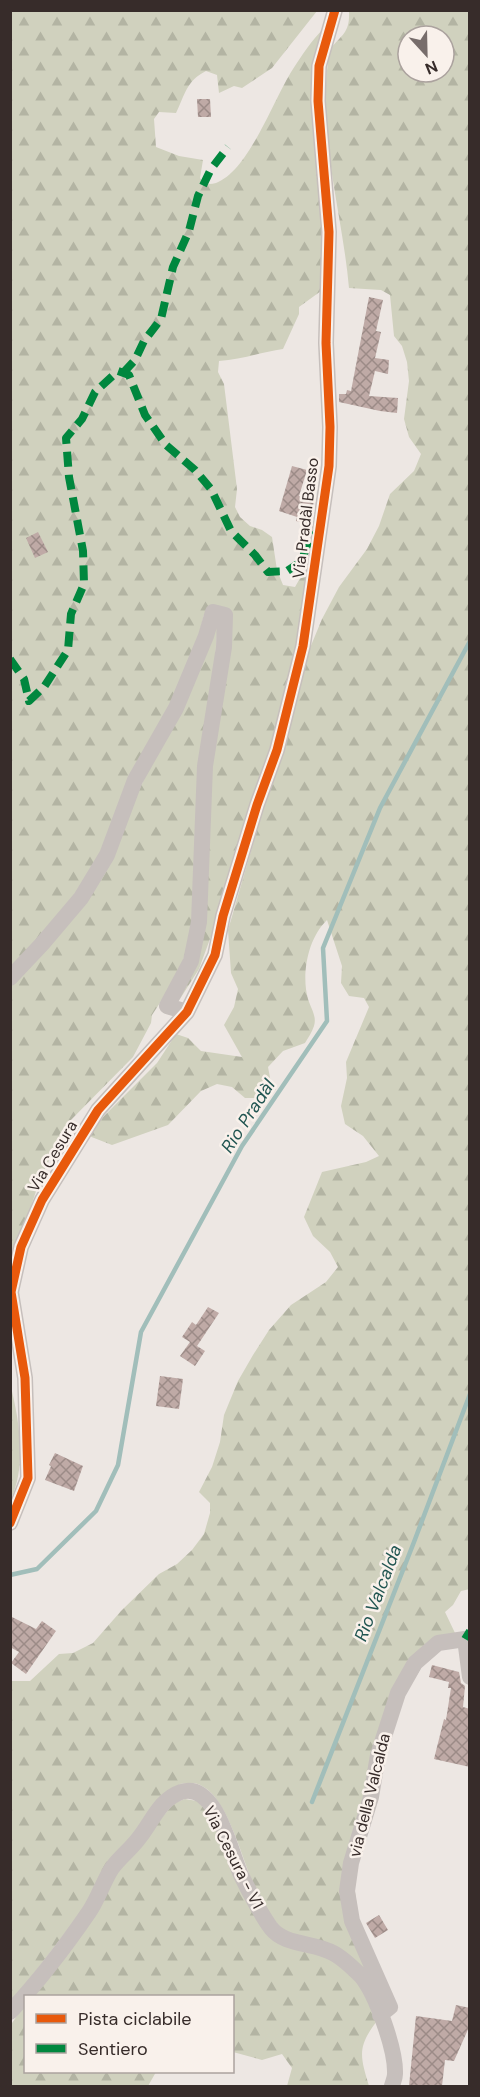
<svg xmlns="http://www.w3.org/2000/svg" width="480" height="2097" viewBox="0 0 480 2097" font-family="'DM Sans',sans-serif">
<style>
.forest{fill:url(#forest-firs);fill-rule:evenodd}
.lines{fill:none;stroke-linecap:round;stroke-linejoin:round}
.stream{stroke:#a1beba;stroke-width:4.5}
.building{fill:url(#building-cross-hatch)}
.minor{stroke:#c6bfbc;stroke-width:16}
.quiet{stroke:#00873e;stroke-width:8;stroke-dasharray:15 8;stroke-linecap:butt}
.cycleway-casing{stroke:#f9f1eb;stroke-width:13}
.cycleway{stroke:#e8590c;stroke-width:9}
.labels{text-anchor:middle;stroke-width:5;stroke-linejoin:round;paint-order:stroke}
.street-label{font-size:16px;fill:#372c2a;stroke:#f9f1eb}
.water-label{font-size:18px;font-style:italic;fill:#225652;stroke:#f9f1eb}
</style>
<defs>
<pattern id="forest-firs" width="22" height="20" patternUnits="userSpaceOnUse" patternTransform="scale(1.5)"><rect width="22" height="20" fill="#d0d1be"/><path d="M5 1l3.5 6h-7zM16 11l3.5 6h-7z" fill="#b3b4a3"/></pattern>
<pattern id="building-cross-hatch" width="8" height="8" patternUnits="userSpaceOnUse" patternTransform="scale(1.5)"><rect width="8" height="8" fill="#bfaaa6"/><path d="M0 0l8 8M0 8l8-8" fill="none" stroke="#9c8b87"/></pattern>
</defs>
<rect width="100%" height="100%" fill="#ede7e3"/>
<path class="forest" d="M11,11h306l-45,57 -30,20 -8,-2 -15,7 -2,-18 -11,-4c-20,10 -21,24 -30,42l-17,-1 -5,7 2,28 23,9 24,4 -3,18c4,6 8,7 16,5 33,-12 58,-85 77,-114 9,-14 19,-29 31,-41v251l-3,12 -22,16v7l-16,35c-22,3 -42,11 -64,12l-1,11 6,12 13,105 -2,18 5,10 10,9 12,4 10,7 5,33 6,15 12,2 8,-14 8,-2 -13,74 -27,103 -53,169 -19,52 -21,33 17,-37 12,-162 23,-165 -26,-23 -7,27 -26,60 -65,140 -29,52 -66,76 -1,-294 3,-9 -3,-14z
M349,11h120l1,1578 -9,2 -8,14 -8,7 10,21 -30,28 -26,44 -48,158 15,109 -80,-39c-12,-12 -21,-26 -29,-41 -14,-27 -28,-93 -55,-106 -7,-4 -14,-3 -22,-2l-169,219v-322h19l29,-27 14,-1 20,-10 28,-32 38,-37 18,-10 15,-14 12,-16 6,-21v-10l-11,-11 13,-25 8,-25 4,-27 14,-34 15,-26 16,-25 22,-25 35,-23 12,-15 -8,-15 -17,-16 -9,-19 18,-45 44,-10 13,-6 -16,-20 -18,-12 -4,-18 6,-28 -1,-16 23,-55 -5,-9 -15,-2 -8,-13 1,-17 -15,-46c-19,18 -26,54 -19,79 3,10 9,17 6,27 -2,6 -6,12 -9,17l-22,8 -15,16 3,16 5,6 -15,9h-16l-13,-11 -15,-3 -16,7 -33,34 -56,20 -23,-9 1,-6 67,-67 19,-29 12,4 13,13 41,6 -18,-32 10,-18 4,-18 -7,-16 -3,-43 82,-282 12,-29 17,-32 28,-38 12,-23 11,-32 24,-23 7,-17 -12,-17 -5,-18 5,-38 -2,-19 -5,-16 -8,-10 -4,-41 -9,-5 -32,-2c-7,-79 -34,-159 -19,-239 13,-15 20,-17 19,-38zM408,36h36v36h-36z
M218,620l-23,301 -16,53 -27,41 -1,8 -18,34 -66,67 -27,55 -29,88v-281l38,-42 78,-128z
M10,1383c9,36 17,81 1,116z
M185,1799l12,2 9,9 61,120 64,27 26,22 20,42c-20,26 -17,35 -8,65h-82l5,-18 -10,-14 -20,6 -29,-8 -1,-56h-201l87,-126 56,-67z
M25,2004l1,68h130l-8,14h-137l-1,-60z"/>
<g class="lines">
<path class="stream" d="M10,1575l27,-6 59,-58 22,-46 23,-133 101,-186 85,-125 -4,-73 57,-140 90,-167
M312,1802l102,-260 56,-148"/>
</g>
<path class="building" d="M197,99h13l1,18h-13z
M369,297l14,3 -7,31 5,1 -6,26 14,2 -1,14 -13,-3 -6,25 29,2 -1,15 -17,-2 -41,-9v-8h7l1,-4 4,1z
M292,466l15,4 -8,26 15,4 -4,25 -14,-4 1,-4 -18,-6z
M38,532l10,20 -13,6 -9,-20z
M208,1307l11,6 -22,33 8,5 -10,15 -15,-10 10,-14 -8,-5 10,-15 4,3z
M160,1376l23,3 -4,30 -23,-3z
M55,1453l28,13 -9,25 -29,-11 6,-14 -2,-1z
M10,1616l26,13 6,-8 14,10 -30,43 -15,-11 8,-11 -9,-5z
M432,1665l27,7 2,11 4,3 -2,21 7,2v58l-36,-8 10,-40 2,1 5,-32h-3l1,-6 -20,-5z
M379,1915l9,15 -13,8 -9,-15z
M456,2005l14,3v17l-16,36 -9,-1 -3,26h-33l7,-70 36,5z"/>
<g class="lines">
<path class="minor" d="M10,978l32,-34 39,-46 26,-43 28,-75 41,-72 30,-72 7,-24 12,3 -1,32 -19,119 -6,156 -8,39 -24,45 20,6
M10,1523l18,-45 -3,-100 -14,-86 10,-45 21,-47 56,-90 89,-98 28,-57 8,-39 34,-111 20,-55 26,-104 26,-180 1,-39 -4,-84 3,-111 -11,-131 1,-35 16,-56
M10,2012c28,-30 55,-65 79,-100 9,-13 14,-30 23,-44 8,-11 19,-19 27,-30 13,-16 21,-39 42,-46 36,-12 50,64 61,85 8,16 18,36 29,51 14,18 43,14 62,25 10,5 20,15 28,23 15,18 35,74 34,98 0,4 -2,8 -3,12
M380,2015l10,-8 -38,-86 -5,-30 4,-28 20,-66 7,-42 20,-62 17,-30 23,-20 27,-4 5,38"/>
<path class="quiet" d="M123,373l12,-13 9,-19 17,-22 12,-52 16,-36 9,-35 13,-27 17,-22
M10,659l14,20 5,22 15,-14 24,-37 3,-36 13,-30 -1,-33 -14,-74 -3,-39 16,-19 13,-27 23,-21 11,4 16,40 21,30 29,25 16,19 20,42 24,24 13,17 19,-1 15,-10 4,-14 11,-15
M465,1639l5,-8"/>
<g class="cycleway-casing">
<path id="cycleway" d="M10,1523l18,-45 -3,-100 -14,-86 10,-45 21,-47 56,-90 89,-98 28,-57 8,-39 34,-111 20,-55 26,-104 26,-180 1,-39 -4,-84 3,-111 -11,-131 1,-35 16,-56"/>
</g>
<use href="#cycleway" class="cycleway"/>
</g>
<g class="labels">
<g class="street-label">
<text transform="translate(305 518) rotate(-83)" y="6">Via Pradàl Basso</text>
<text transform="translate(52 1156) rotate(-59)" y="6">Via Cesura</text>
<text transform="translate(369 1795) rotate(-76)" y="6">via della Valcalda</text>
<text transform="translate(234 1857) rotate(63)" y="6">Via Cesura - V1</text>
</g>
<g class="water-label">
<text transform="translate(248 1116) rotate(-57)" y="6">Rio Pradàl</text>
<text transform="translate(378 1593) rotate(-69)" y="6">Rio Valcalda</text>
</g>
</g>
<rect width="480" height="2097" fill="none" stroke="#372c2a" stroke-width="24"/>
<rect x="24" y="1995" width="210" height="78" fill="#f9f1eb" stroke="#aba29e" stroke-width="1.5"/>
<rect x="36" y="2014" width="30" height="9" fill="#e8590c" stroke="#aba29e" stroke-width="1.5"/>
<text x="78" y="2025" font-size="18" fill="#372c2a">Pista ciclabile</text>
<rect x="36" y="2044" width="30" height="9" fill="#00873e" stroke="#aba29e" stroke-width="1.5"/>
<text x="78" y="2055" font-size="18" fill="#372c2a">Sentiero</text>
<g transform="translate(426 54) rotate(158)"><circle r="28" fill="#f9f1eb" stroke="#aba29e" stroke-width="1.5"/>
<path d="M0-4.5L10 22L0 15L-10 22Z" fill="#776d6b"/>
<text y="-9" font-size="16" font-weight="bold" text-anchor="middle" fill="#372c2a">N</text>
</g>
</svg>
